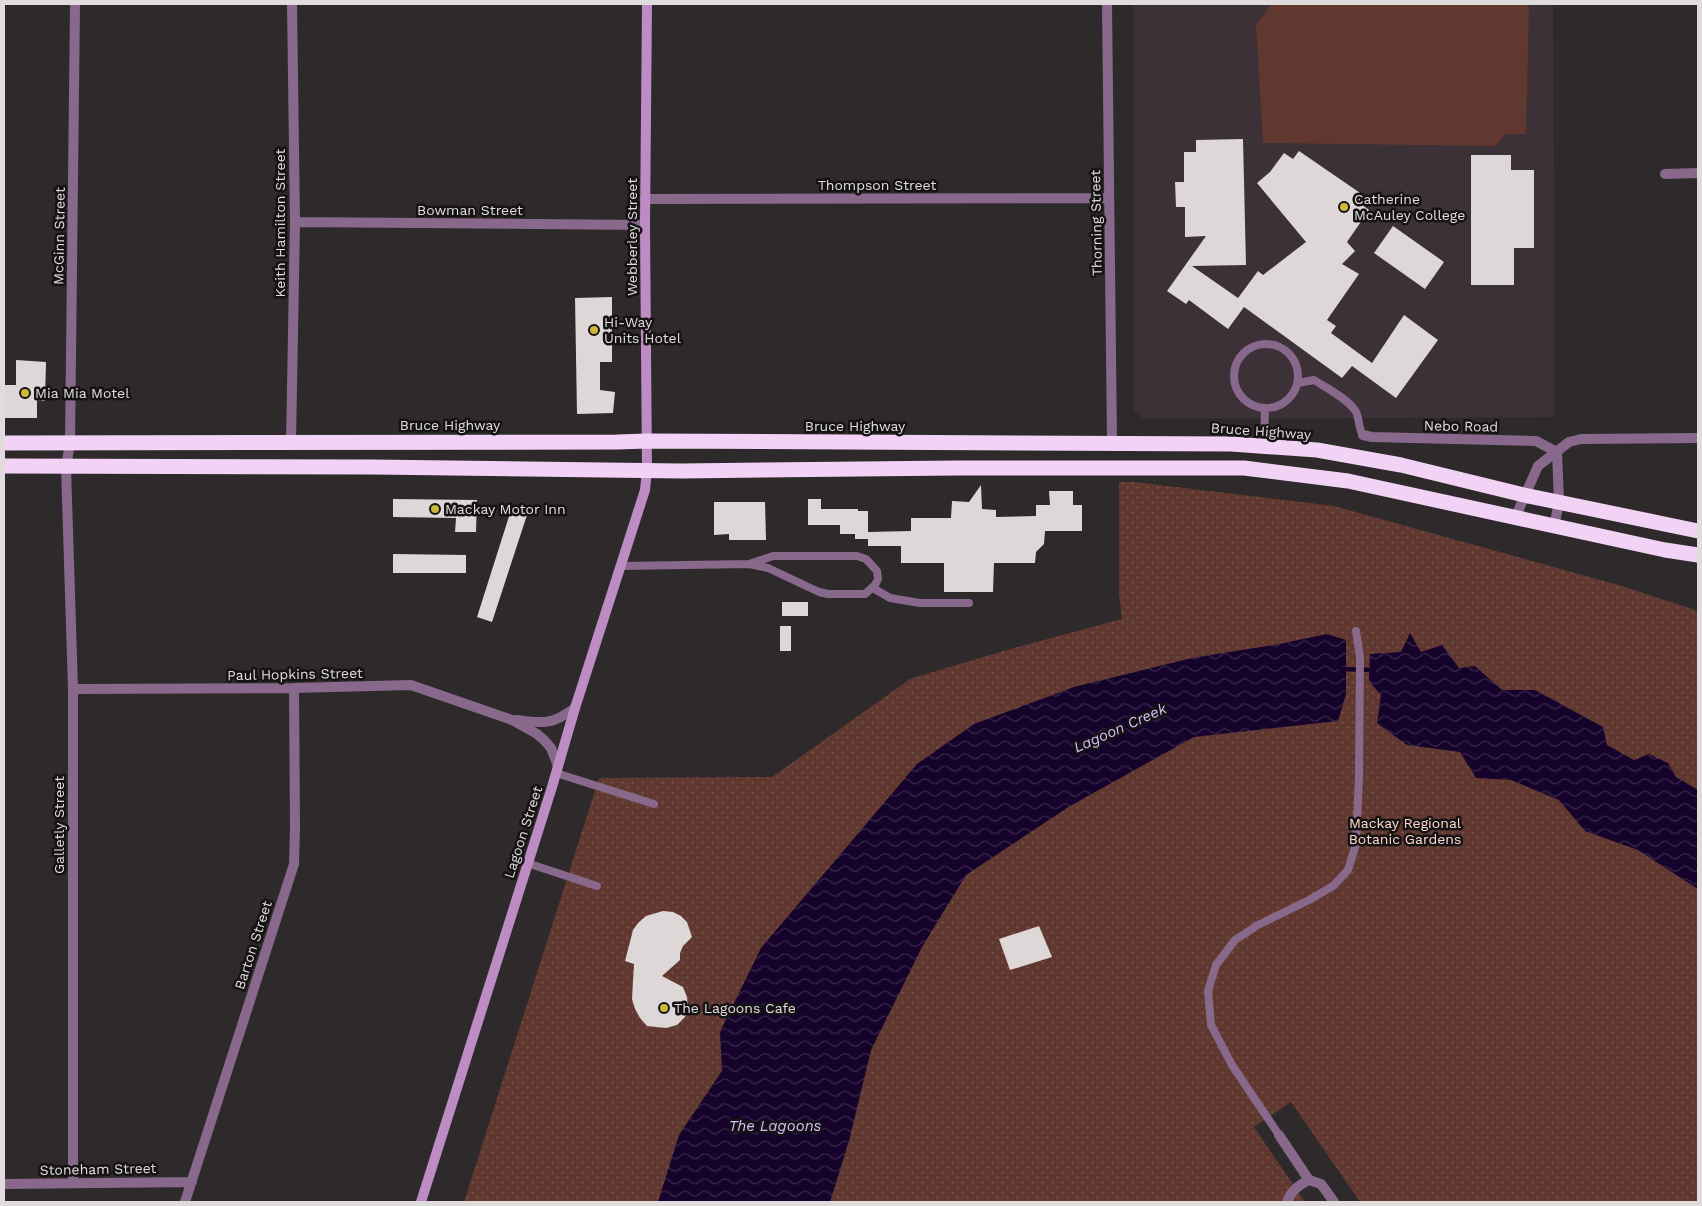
<svg xmlns="http://www.w3.org/2000/svg" width="1702" height="1206" viewBox="0 0 1702 1206" font-family="'Work Sans',sans-serif">
<style>
.built{fill:#3c3136}
.grass{fill:#603830}
.park{fill:url(#park-dots)}
.water{fill:url(#water-waves)}
.lines{fill:none;stroke-linecap:round;stroke-linejoin:round}
.stream{stroke:#16032c;stroke-width:4.5}
.building{fill:#ded7d7}
.lane{stroke:#88698b;stroke-width:8}
.street{stroke:#88698b;stroke-width:10}
.secondary{stroke:#bd8cc3;stroke-width:10}
.highway{stroke:#f2d3f5;stroke-width:15}
.poi-dot{fill:#ccb938;stroke:#151213;stroke-width:2}
.labels{text-anchor:middle;stroke-width:5;stroke-linejoin:round;paint-order:stroke}
.street-label{font-size:14px;fill:#e0dcde;stroke:#151213}
.poi-label{font-size:14px;fill:#e0dcde;stroke:#151213;text-anchor:start}
.park-label{font-size:14px;fill:#fed8d0;stroke:#151213}
.water-label{font-size:15px;font-style:italic;fill:#d4bffd;stroke:#151213}
</style>
<defs>
<pattern id="park-dots" width="8" height="8" patternUnits="userSpaceOnUse" patternTransform="scale(1.25)"><rect width="8" height="8" fill="#603830"/><path d="M2 2h.1M6 6h.1" fill="none" stroke="#76544e" stroke-width="1.8" stroke-linecap="round"/></pattern>
<pattern id="water-waves" width="16" height="10" patternUnits="userSpaceOnUse" patternTransform="scale(1.25)"><rect width="16" height="10" fill="#16032c"/><path d="M0 5q4-4 8 0t8 0" fill="none" stroke="#38274a"/></pattern>
</defs>
<rect width="100%" height="100%" fill="#2e292b"/>
<path class="built" d="M1133,4h420l2,413 -412,2 -9,-9z"/>
<path class="grass" d="M1271,4h258l-3,130h-21l-9,12 -233,-3 -7,-118z"/>
<path class="park" d="M1119,482h16l199,24 288,80 76,25v591h-338l-69,-100 -37,25 51,75h-841l135,-424 173,-1 138,-98 93,-28 119,-32 -3,-26z"/>
<path class="water" d="M1410,633l11,19 21,-7 17,23 16,-2 27,24h33l68,37 4,18 27,15 15,-6 19,9 8,14 22,13v99l-60,-39 -53,-19 -26,-31 -48,-20 -35,-2 -16,-26 -53,-7 -30,-22 4,-28 -12,-14 1,-27 31,-2z
M1327,634l19,6v54l-8,27 -144,16 -124,69 -104,69 -44,72 -51,103 -22,91 -19,61h-172l21,-67 43,-64 -2,-39 41,-84 156,-184 57,-40 100,-37 118,-29 82,-13z"/>
<g class="lines">
<path class="stream" d="M1341,669l33,1"/>
</g>
<path class="building" d="M1243,139l3,126 -54,1 46,32 20,-27 5,4 43,-33 -49,-59 13,-11 14,-19 9,6 6,-8 67,46 -5,7 8,6 -22,32 8,9 -13,13 17,10 -32,46 9,6 -5,7 41,30 32,-48 34,25 -42,58 -44,-32 -10,12 -98,-71 -16,22 -39,-29 -3,4 -19,-13 39,-55 -21,1v-30h-9l-1,-25h9v-30h12v-12z
M1471,155h40v15h23v78h-20v37h-43z
M1393,226l51,36 -19,27 -51,-36z
M612,297v65h-12v28l15,2 -2,21 -36,1 -2,-116z
M16,360l30,2 -1,39 -8,-1v18h-33v-33h12z
M981,485l1,24 14,1v7l40,-1v-11h14l-1,-14h24v14h9v26h-37l-1,13 -8,8 -1,11h-41l-1,29h-49v-29h-43v-17h-33v-7h-13v-5h-15v-9h-32v-26h13v10h37v2h10v21l43,-1v-13h40l1,-17 17,1z
M393,499l84,1 -1,32h-21l1,-14 -63,-1z
M714,502h51l1,38h-37v-6l-15,1z
M511,510l16,5 -35,107 -15,-5z
M393,554l73,1v18h-73z
M782,602h26v14h-26z
M780,626h11v25h-11z
M663,911l10,1 8,4 6,6 5,15 -9,9 -3,7v7l-18,16 21,11 4,10 1,12 -3,8 -8,8 -11,3 -19,-2 -7,-8 -5,-9 -3,-10 2,-35 -9,-3 8,-31 5,-7 8,-7z
M1039,926l13,31 -42,13 -11,-31z"/>
<g class="lines">
<path class="lane" d="M1234 376a32 32 0 1 1 64 0a32 32 0 1 1-64 0Z
M1298,383l16,-3c11,7 36,20 42,32 4,8 2,16 7,23
M1264,446l1,-38
M621,566l128,-2 19,4 51,24 9,2h37l10,-9 3,-6 -1,-8 -11,-12 -9,-3h-84l-24,8
M873,588l17,10 30,5h49
M556,773l98,31
M527,863l70,23
M1279,1135l-47,-70 -21,-40 -3,-34 8,-26 19,-25 23,-15 51,-25 24,-14 15,-16 8,-26 3,-68 1,-119 -4,-26"/>
<path class="street" d="M1107,4l5,438
M1665,174l33,-1
M645,199l464,-1
M295,222l350,3
M1363,435l9,2 164,4 21,11
M291,442l4,-220 -3,-218
M1515,518l23,-52 31,-24 12,-3 117,-1
M1554,527l5,-25 -2,-50
M73,689l221,-1 117,-3 101,35 25,14 7,6 7,8 7,18
M516,720c28,3 34,6 59,-12
M1279,1135l30,45 12,4 13,18
M73,1183v-494l-7,-222 4,-24 5,-439
M4,1184l188,-2
M185,1202l109,-338 1,-36 -1,-140
M1287,1202c4,-11 11,-17 22,-22"/>
<path class="secondary" d="M421,1202l131,-415 23,-79 70,-218 2,-20 -2,-245 2,-221"/>
<path class="highway" d="M4,443l613,-1 30,-1 584,3 86,6 84,15 123,30 174,36
M4,466l369,1 308,4 276,-3h287l104,13 317,69 33,5"/>
</g>
<g class="poi-dot">
<circle cx="1344" cy="207" r="5"/>
<circle cx="594" cy="330" r="5"/>
<circle cx="25" cy="393" r="5"/>
<circle cx="435" cy="509" r="5"/>
<circle cx="664" cy="1008" r="5"/>
</g>
<g class="labels">
<g class="street-label">
<text x="877" y="190">Thompson Street</text>
<text x="470" y="215">Bowman Street</text>
<text transform="translate(280 223) rotate(-90)" y="5">Keith Hamilton Street</text>
<text transform="translate(1096 223) rotate(-91)" y="5">Thorning Street</text>
<text transform="translate(59 236) rotate(-89)" y="5">McGinn Street</text>
<text transform="translate(632 237) rotate(-90)" y="5">Webberley Street</text>
<text x="450" y="430">Bruce Highway</text>
<text x="855" y="431">Bruce Highway</text>
<text transform="translate(1461 426) rotate(1)" y="5">Nebo Road</text>
<text transform="translate(1261 431) rotate(4)" y="5">Bruce Highway</text>
<text transform="translate(295 674) rotate(-1)" y="5">Paul Hopkins Street</text>
<text transform="translate(59 825) rotate(-90)" y="5">Galletly Street</text>
<text transform="translate(523 832) rotate(-72)" y="5">Lagoon Street</text>
<text transform="translate(253 945) rotate(-72)" y="5">Barton Street</text>
<text transform="translate(98 1169) rotate(-1)" y="5">Stoneham Street</text>
</g>
<g class="poi-label">
<text x="1354" y="204">Catherine<tspan x="1354" dy="16">McAuley College</tspan></text>
<text x="604" y="327">Hi-Way<tspan x="604" dy="16">Units Hotel</tspan></text>
<text x="35" y="398">Mia Mia Motel</text>
<text x="445" y="514">Mackay Motor Inn</text>
<text x="674" y="1013">The Lagoons Cafe</text>
</g>
<g class="park-label">
<text x="1405" y="828">Mackay Regional<tspan x="1405" dy="16">Botanic Gardens</tspan></text>
</g>
<g class="water-label">
<text transform="translate(1120 728) rotate(-24)" y="5">Lagoon Creek</text>
<text x="775" y="1131">The Lagoons</text>
</g>
</g>
<rect width="1702" height="1206" fill="none" stroke="#e0dcde" stroke-width="10"/>
</svg>
